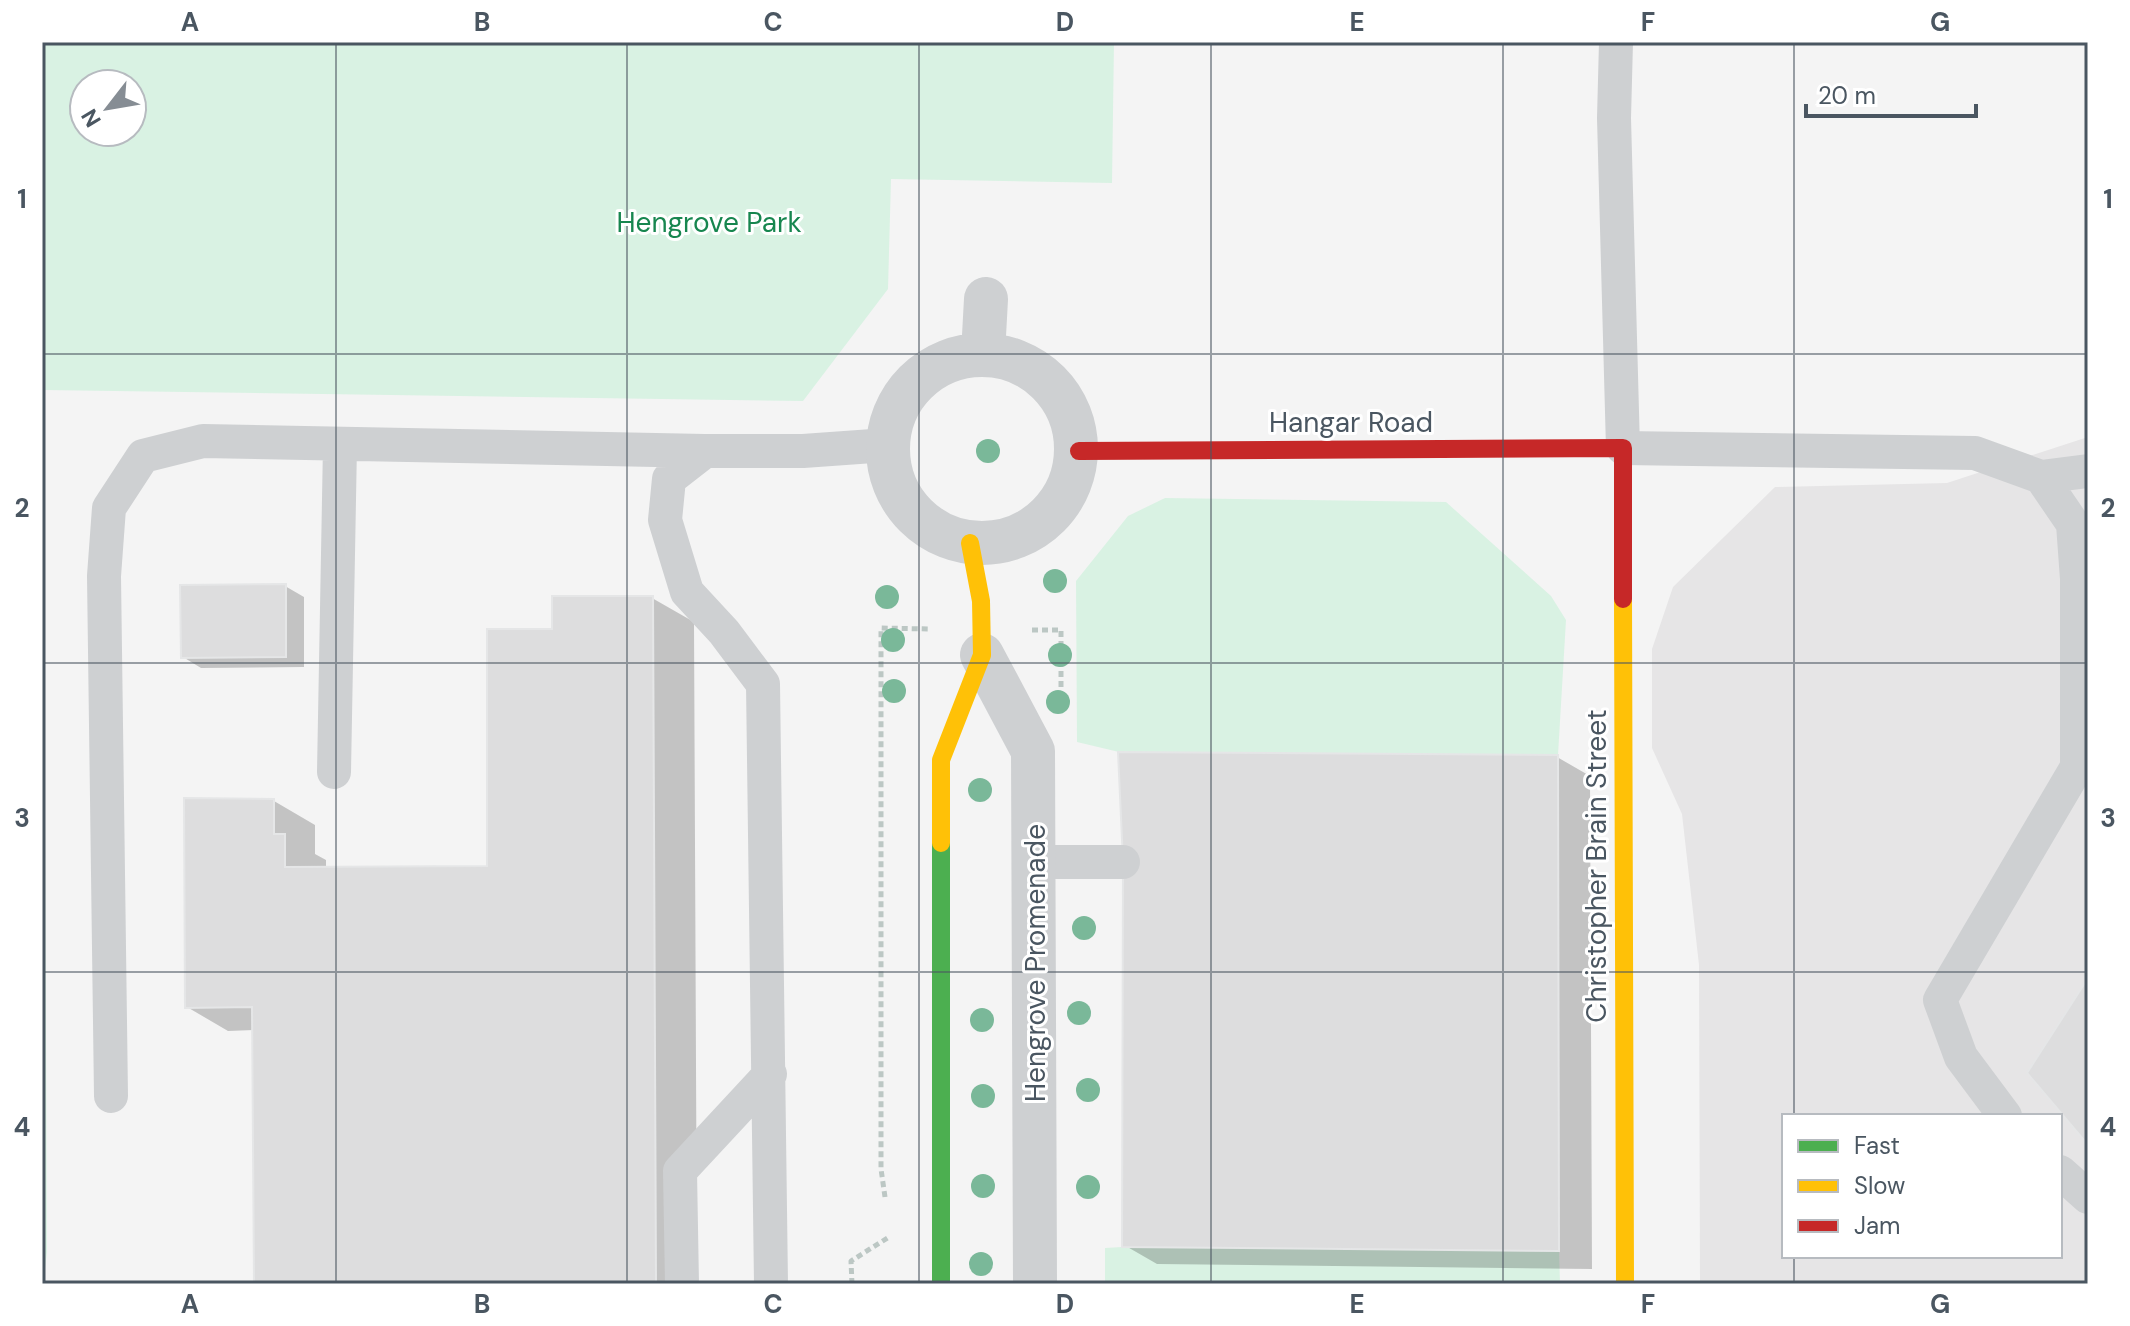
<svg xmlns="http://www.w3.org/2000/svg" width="2130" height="1326" viewBox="0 0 2130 1326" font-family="'DM Sans',sans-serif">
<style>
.education{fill:#e6e5e6;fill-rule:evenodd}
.green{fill:#d9f2e3;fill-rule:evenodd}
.shadow{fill:#0003}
.building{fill:#ddddde;stroke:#e5e6e7;stroke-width:2}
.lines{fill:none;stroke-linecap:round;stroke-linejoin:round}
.path{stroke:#bcc7c4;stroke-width:5;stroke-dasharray:6 4;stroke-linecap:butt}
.lane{stroke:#ced0d2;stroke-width:34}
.street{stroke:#ced0d2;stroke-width:44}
.fast{stroke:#4caf50;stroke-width:18}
.slow{stroke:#ffc107;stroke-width:18}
.jam{stroke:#c62828;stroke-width:18}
.tree{fill:#7ab899}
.grid{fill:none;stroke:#4a5661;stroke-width:2;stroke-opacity:0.55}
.labels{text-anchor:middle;stroke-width:6;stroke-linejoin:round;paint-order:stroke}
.park-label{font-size:28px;fill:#17864f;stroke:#fff}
.street-label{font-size:28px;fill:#4a5661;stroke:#fff}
.neatline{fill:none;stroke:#4a5661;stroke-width:3}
.grid-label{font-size:26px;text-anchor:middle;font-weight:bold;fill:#4a5661}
</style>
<rect width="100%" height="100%" fill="#f4f4f4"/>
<path class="education" d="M2088,437v847h-388l-1,-319 -17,-151 -30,-66v-99l21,-62 102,-100 172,-4zM1784,1116h276v140h-276z"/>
<path class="green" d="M42,42h1072l-2,141 -221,-4 -3,110 -85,112 -760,-11 4,862 -4,32zM84,84h48v48h-48z
M1165,498l281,4 105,94 15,24 -8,135 -439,-3 -42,-10 -1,-161 52,-65z
M1122,1247l437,4 1,33h-455v-36z"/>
<path class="shadow" d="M285,586l19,11v70l-103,1 -18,-11z
M652,598l42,24 3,662h-441l-2,-254 -26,1 -41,-24 87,-206 41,24v29l11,6v8h163l65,-237z
M1557,757l33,19 2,493 -435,-5 -33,-19z"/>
<path class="building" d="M286,584v73l-105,1 -1,-73z
M552,596h101l3,688h-402l-2,-277 -67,1 -1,-210 90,1v35h11v33l202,-1v-237h65z
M1118,752l440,3 1,496 -437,-4 1,-385z
M2088,978v167l-61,-72z"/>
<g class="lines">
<path class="path" d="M1032,630h29v61
M885,1197l-4,-28v-541l49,1
M852,1284l-1,-23 38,-24"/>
<path class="lane" d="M1616,42l-2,76 9,330 352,5 66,24 32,47 4,55v188l11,-1
M2041,477l47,-6
M334,772l6,-327
M1036,862h87
M111,1096l-7,-520 5,-68 34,-52 60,-15 502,10
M2005,1116l-44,-59 -21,-57 137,-233
M2060,1172l28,25
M682,1284l-2,-113 90,-97
M771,1284l-8,-600 -39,-52 -37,-40 -22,-72 4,-41 36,-28h98l84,-6"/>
<path class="street" d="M983,354l3,-55
M888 449a94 94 0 1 1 188 0a94 94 0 1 1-188 0Z
M982,655l51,96 2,533"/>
<path class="fast" d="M941,843v441"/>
<path class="slow" d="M1623,599l2,685
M941,843v-83l41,-105 -1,-54 -11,-58"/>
<path class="jam" d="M1079,451l544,-3v151"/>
</g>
<g class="tree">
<circle cx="988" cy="451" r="12"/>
<circle cx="1055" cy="581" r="12"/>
<circle cx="887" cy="597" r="12"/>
<circle cx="893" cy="640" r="12"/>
<circle cx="1060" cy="655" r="12"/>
<circle cx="894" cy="691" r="12"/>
<circle cx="1058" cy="702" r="12"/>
<circle cx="980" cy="790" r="12"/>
<circle cx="1084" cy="928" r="12"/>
<circle cx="1079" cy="1013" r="12"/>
<circle cx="982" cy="1020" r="12"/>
<circle cx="1088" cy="1090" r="12"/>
<circle cx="983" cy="1096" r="12"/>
<circle cx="983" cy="1186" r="12"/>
<circle cx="1088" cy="1187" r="12"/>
<circle cx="981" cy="1264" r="12"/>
</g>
<path class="grid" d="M336,42v1242M627,42v1242M919,42v1242M1211,42v1242M1503,42v1242M1794,42v1074M42,354h2046M42,663h2046M42,972h2046M1794,1256v28"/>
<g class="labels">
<g class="park-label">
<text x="709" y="232">Hengrove Park</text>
</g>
<g class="street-label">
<text x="1351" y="432">Hangar Road</text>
<text transform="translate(1596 866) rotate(-90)" y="10">Christopher Brain Street</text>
<text transform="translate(1035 963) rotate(-90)" y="10">Hengrove Promenade</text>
</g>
</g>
<rect width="2130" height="1326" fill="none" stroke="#ffffff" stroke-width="88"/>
<rect x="1782" y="1114" width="280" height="144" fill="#ffffff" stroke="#b7bbc0" stroke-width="2"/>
<rect x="1798" y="1140" width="40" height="12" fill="#4caf50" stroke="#b7bbc0" stroke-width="2"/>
<text x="1854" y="1154" font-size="24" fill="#4a5661">Fast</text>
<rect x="1798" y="1180" width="40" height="12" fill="#ffc107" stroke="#b7bbc0" stroke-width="2"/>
<text x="1854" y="1194" font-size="24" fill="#4a5661">Slow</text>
<rect x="1798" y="1220" width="40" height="12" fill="#c62828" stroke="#b7bbc0" stroke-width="2"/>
<text x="1854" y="1234" font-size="24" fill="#4a5661">Jam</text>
<g transform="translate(108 108) rotate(239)"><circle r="38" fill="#ffffff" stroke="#b7bbc0" stroke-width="2"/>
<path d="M0-6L14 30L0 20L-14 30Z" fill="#868d94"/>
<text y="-12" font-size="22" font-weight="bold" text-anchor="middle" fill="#4a5661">N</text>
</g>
<path d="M1806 104v12h170v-12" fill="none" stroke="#4a5661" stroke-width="4"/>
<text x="1818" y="104" font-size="24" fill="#4a5661" stroke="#ffffff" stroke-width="6" paint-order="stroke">20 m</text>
<rect x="44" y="44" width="2042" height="1238" class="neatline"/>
<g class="grid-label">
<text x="190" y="31">A</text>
<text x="482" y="31">B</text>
<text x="773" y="31">C</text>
<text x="1065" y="31">D</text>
<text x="1357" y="31">E</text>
<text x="1648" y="31">F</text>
<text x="1940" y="31">G</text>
<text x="22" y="208">1</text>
<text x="2108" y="208">1</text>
<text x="22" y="517">2</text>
<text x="2108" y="517">2</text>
<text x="22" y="827">3</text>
<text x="2108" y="827">3</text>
<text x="22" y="1136">4</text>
<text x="2108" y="1136">4</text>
<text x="190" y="1313">A</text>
<text x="482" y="1313">B</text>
<text x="773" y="1313">C</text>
<text x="1065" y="1313">D</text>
<text x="1357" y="1313">E</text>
<text x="1648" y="1313">F</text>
<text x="1940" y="1313">G</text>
</g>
</svg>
